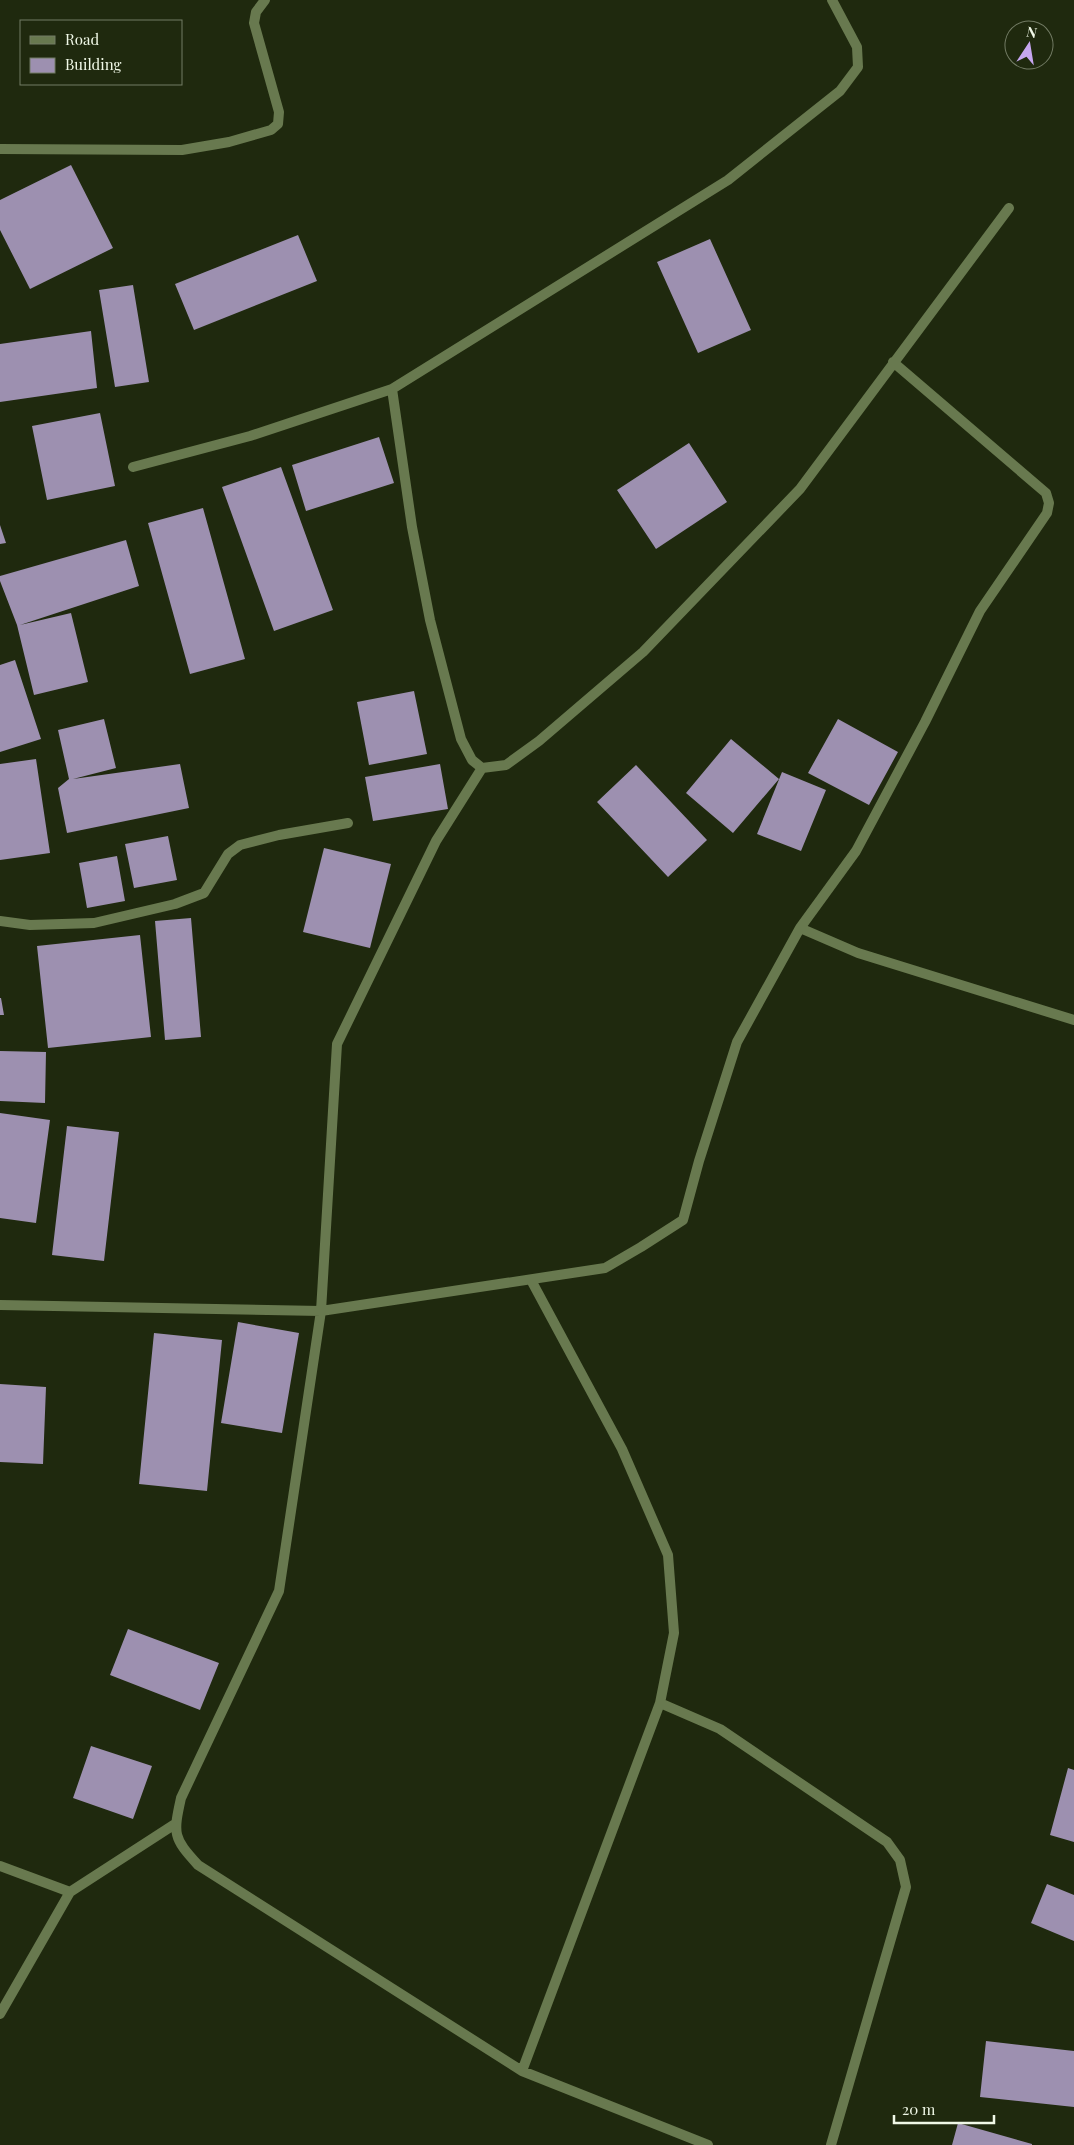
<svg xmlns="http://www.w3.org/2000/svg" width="1074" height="2145" viewBox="0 0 1074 2145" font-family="'Playfair Display',serif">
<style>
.building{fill:#9d90b0}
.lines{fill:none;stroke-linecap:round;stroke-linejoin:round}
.street{stroke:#68794f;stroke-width:10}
</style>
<rect width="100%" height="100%" fill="#1f290e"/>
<path class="building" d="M71,165l42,83 -83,41 -30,-59v-30z
M298,235l19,46 -123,49 -19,-46z
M710,239l41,91 -53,23 -41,-91z
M133,285l16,97 -34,5 -16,-97z
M91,331l6,57 -97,14v-58z
M100,413l15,73 -68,14 -15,-74z
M379,437l15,46 -88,28 -14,-46z
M689,443l38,59 -71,47 -39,-59z
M281,467l52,143 -59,21 -52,-144z
M203,508l42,151 -55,15 -42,-151z
M0,525l6,18 -6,1z
M126,540l13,46 -119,39 51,-12 17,69 -54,13 -17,-70 -17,-44v-5z
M15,660l26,79 -41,13v-87z
M414,691l13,63 -58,11 -12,-63z
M104,719l12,49 -43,11 107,-15 9,44 -122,25 -9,-45 11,-9 -11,-49z
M838,719l60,33 -29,53 -61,-32z
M731,739l48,40 -46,54 -47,-40z
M36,759l14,94 -50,7v-96z
M440,764l8,45 -75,12 -8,-44z
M636,765l71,75 -39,37 -71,-75z
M782,772l44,18 -25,61 -44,-17z
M168,836l9,44 -43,8 -9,-44z
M324,848l67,16 -21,84 -67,-16z
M117,856l8,45 -38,7 -8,-45z
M191,918l10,119 -36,3 -10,-119z
M140,935l11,102 -103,11 -11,-102z
M0,998h1l3,17h-4z
M0,1051l46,1 -1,51 -45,-2z
M0,1113l50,7 -14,103 -36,-5z
M67,1126l52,6 -15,129 -52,-6z
M238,1322l61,11 -17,100 -61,-10z
M154,1333l68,7 -15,151 -68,-7z
M0,1384l46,3 -3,77 -43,-2z
M128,1629l91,34 -19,47 -90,-35z
M91,1746l61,20 -19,53 -60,-21z
M1068,1768l6,2v72l-24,-7z
M1047,1884l27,11v46l-43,-18z
M986,2041l88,10v56l-94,-10z
M958,2123l74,21v1h-80z"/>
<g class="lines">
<path class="street" d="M0,149l182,1 47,-8 42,-12 7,-6 1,-12 -25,-89 2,-11 9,-12
M392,389l20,138 18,93 31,119 11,21 10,8 24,-3 33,-24 104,-89 157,-163 209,-281
M133,467l117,-31 142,-47 336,-209 112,-89 18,-24 -1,-20 -25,-47
M482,768l-46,73 -99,203 -16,267 -42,280 -98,207c-8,36 -8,40 17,67l324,206 186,74
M0,921l30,4 64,-2 81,-19 29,-11 24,-39 12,-9 39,-10 69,-12
M800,928l56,-77 69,-129 55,-111 67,-98 2,-10 -3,-10 -153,-131
M0,1305l321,6 284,-43 36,-21 42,-27 16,-59 38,-119 63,-114 58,25 216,67
M660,1703l60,26 167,113 13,18 6,27 -75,258
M0,1866l70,26
M0,2014l70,-122 105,-68
M522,2071l138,-368 14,-70 -6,-78 -46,-106 -91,-169"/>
</g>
<rect x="20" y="20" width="162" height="65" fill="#1f290e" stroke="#737c65"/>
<rect x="30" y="36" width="25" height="8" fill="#68794f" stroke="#737c65"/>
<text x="65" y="45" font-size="15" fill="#f0f8e7">Road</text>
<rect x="30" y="58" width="25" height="15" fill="#9d90b0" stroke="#737c65"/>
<text x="65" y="70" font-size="15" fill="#f0f8e7">Building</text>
<g transform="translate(1029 45) rotate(12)"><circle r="24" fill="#1f290e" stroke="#737c65"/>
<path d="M0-4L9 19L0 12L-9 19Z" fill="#c6a6f0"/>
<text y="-8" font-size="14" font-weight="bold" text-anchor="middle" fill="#f0f8e7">N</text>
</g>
<path d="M894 2115v8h100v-8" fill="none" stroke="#f0f8e7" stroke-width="2.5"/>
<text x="902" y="2115" font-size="15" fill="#f0f8e7" stroke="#1f290e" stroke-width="4" paint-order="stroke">20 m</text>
</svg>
